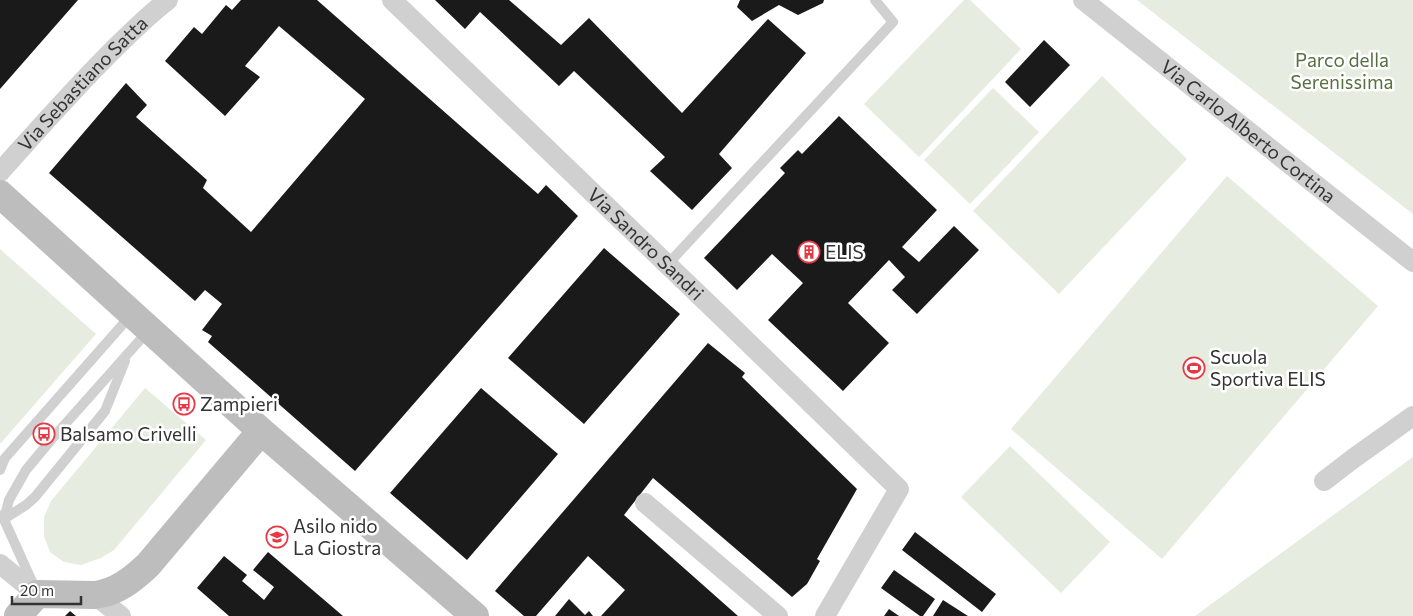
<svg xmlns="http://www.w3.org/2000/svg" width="1413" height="616" viewBox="0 0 1413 616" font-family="Commissioner,sans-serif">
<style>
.green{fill:#e6ecdf}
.building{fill:#1a1a1a}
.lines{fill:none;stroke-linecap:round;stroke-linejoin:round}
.lane{stroke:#d0d0d0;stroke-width:10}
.street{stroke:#d0d0d0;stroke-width:20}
.secondary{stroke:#bdbdbd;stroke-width:28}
.labels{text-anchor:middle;stroke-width:5;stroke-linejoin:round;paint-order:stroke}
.park-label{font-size:19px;fill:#56703f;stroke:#fff}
.street-label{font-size:19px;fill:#333;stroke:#fff}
.poi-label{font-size:19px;fill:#333;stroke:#fff;text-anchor:start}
</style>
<rect width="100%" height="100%" fill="#fff"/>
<path class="green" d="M964,0h6l51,49 -102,108 -55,-53z
M1137,0h276v214z
M1102,76l85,83 -128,135 -86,-83z
M993,88l46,44 -69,72 -46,-44z
M1227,176l151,130 -216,253 -151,-130z
M0,249l96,85 -96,110z
M145,388l61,52 -92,110 -13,8 -20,7 -17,-3 -14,-10 -6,-16v-19l7,-16z
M1010,446l100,96 -49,51 -100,-96z
M1413,457v159h-218z"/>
<path class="building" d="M0,0h78l-78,89z
M241,0h76l221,194 8,-9 32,31 -223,255 -147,-129 4,-6 -10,-6 20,-26 -17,-14 -10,11 -146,-128 77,-90 21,22 -11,12 71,63 -4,8 48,44 114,-133 -86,-73 -34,40 15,11 -35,39 -60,-55 29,-34 8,7 24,-29 6,5z
M435,0h74l52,45 28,-27 93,95 86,-94 38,34 -87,101 13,14 -40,42 -42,-39 15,-14 -91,-86 -15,15 -79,-74 -15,17z
M740,0h84l-1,3 -25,12 -19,-10 -27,16 -15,-14z
M1044,40l26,25 -40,42 -25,-25z
M839,116l98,94 -35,37 17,15 35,-36 25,24 -62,64 -25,-24 13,-13 -16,-17 -41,43 41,40 -46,48 -75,-71 35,-37 -31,-29 -35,36 -33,-32 81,-85 -5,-5 18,-18 4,4z
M604,248l76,66 -96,110 -76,-66z
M708,343l37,30 -3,4 115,112 -40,70 3,2 -13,23 -15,13 -139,-119 -29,37 114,101h-137l24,-26 -37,-34 -52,60h-12l-29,-25z
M481,388l77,66 -91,106 -77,-67z
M915,532l81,62 -14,18 -80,-62z
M268,552l75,64h-114l-32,-28 27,-32 23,19 -5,6 22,19 10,-13 -21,-17z
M894,570l41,29 -12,17h-3l-39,-28z
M569,599l16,16 4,-4 4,5h-38z
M943,600l25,16h-35z
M889,609l10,7h-15z
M70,611l6,5h-11z"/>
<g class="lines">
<path class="lane" d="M667,265l226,-243 -18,-22
M0,470l5,-12 126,-143
M2,515l32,71
M4,519l5,-19 17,-30 25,-30 97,-109
M4,519l22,-14 9,-8 70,-86 20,-50"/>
<g class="street">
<path id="s1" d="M392,0l331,318 176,171 -74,127"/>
<path id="s2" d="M1083,0l330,262"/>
<path id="s3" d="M0,172c36,-40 71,-80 109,-118 19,-19 38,-38 59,-54"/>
<path d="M1324,481l30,-23 59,-42"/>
<path d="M645,503l133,113"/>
<path d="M0,564l37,30"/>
<path d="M95,595l26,21"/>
</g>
<path class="secondary" d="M0,194l261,237 214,185
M18,616l19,-22 58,1c22,-3 37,-15 53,-30l113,-134"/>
</g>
<defs>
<g id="building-ring" transform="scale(1.125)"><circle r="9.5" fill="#fff" stroke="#e63946" stroke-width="1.5"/><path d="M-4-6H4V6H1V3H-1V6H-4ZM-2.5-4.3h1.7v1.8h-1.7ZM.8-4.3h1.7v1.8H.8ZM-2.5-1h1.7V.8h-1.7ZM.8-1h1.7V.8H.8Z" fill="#e63946"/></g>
<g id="stadium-ring" transform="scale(1.125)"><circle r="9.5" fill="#fff" stroke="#e63946" stroke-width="1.5"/><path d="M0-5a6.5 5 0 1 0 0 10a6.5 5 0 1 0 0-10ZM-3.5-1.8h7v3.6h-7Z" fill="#e63946"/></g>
<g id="bus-ring" transform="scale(1.125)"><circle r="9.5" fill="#fff" stroke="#e63946" stroke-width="1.5"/><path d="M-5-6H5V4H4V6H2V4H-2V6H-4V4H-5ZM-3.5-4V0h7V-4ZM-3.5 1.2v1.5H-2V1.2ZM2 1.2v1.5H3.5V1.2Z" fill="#e63946"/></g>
<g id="school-ring" transform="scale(1.125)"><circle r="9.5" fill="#fff" stroke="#e63946" stroke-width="1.5"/><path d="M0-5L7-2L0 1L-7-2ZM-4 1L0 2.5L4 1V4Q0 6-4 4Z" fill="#e63946"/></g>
</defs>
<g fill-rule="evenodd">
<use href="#building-ring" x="809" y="252"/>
<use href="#stadium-ring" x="1194" y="368"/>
<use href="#bus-ring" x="184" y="404"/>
<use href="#bus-ring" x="44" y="434"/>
<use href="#school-ring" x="277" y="537"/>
</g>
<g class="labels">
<g class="park-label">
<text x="1342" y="67">Parco della<tspan x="1342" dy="22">Serenissima</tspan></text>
</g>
<g class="street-label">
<text dy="7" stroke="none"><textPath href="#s3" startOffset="121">Via Sebastiano Satta</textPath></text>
<text dy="7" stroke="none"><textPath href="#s2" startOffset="211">Via Carlo Alberto Cortina</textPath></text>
<text dy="7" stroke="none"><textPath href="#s1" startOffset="352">Via Sandro Sandri</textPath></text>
</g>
<g class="poi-label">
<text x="825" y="259">ELIS</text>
<text x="1210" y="364">Scuola<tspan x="1210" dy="22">Sportiva ELIS</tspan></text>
<text x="200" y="411">Zampieri</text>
<text x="60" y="441">Balsamo Crivelli</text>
<text x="293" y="533">Asilo nido<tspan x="293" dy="22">La Giostra</tspan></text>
</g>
</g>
<path d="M12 596v8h69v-8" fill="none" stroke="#333333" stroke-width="2.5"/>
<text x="20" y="596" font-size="15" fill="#333333" stroke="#ffffff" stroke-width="4" paint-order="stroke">20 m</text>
</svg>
